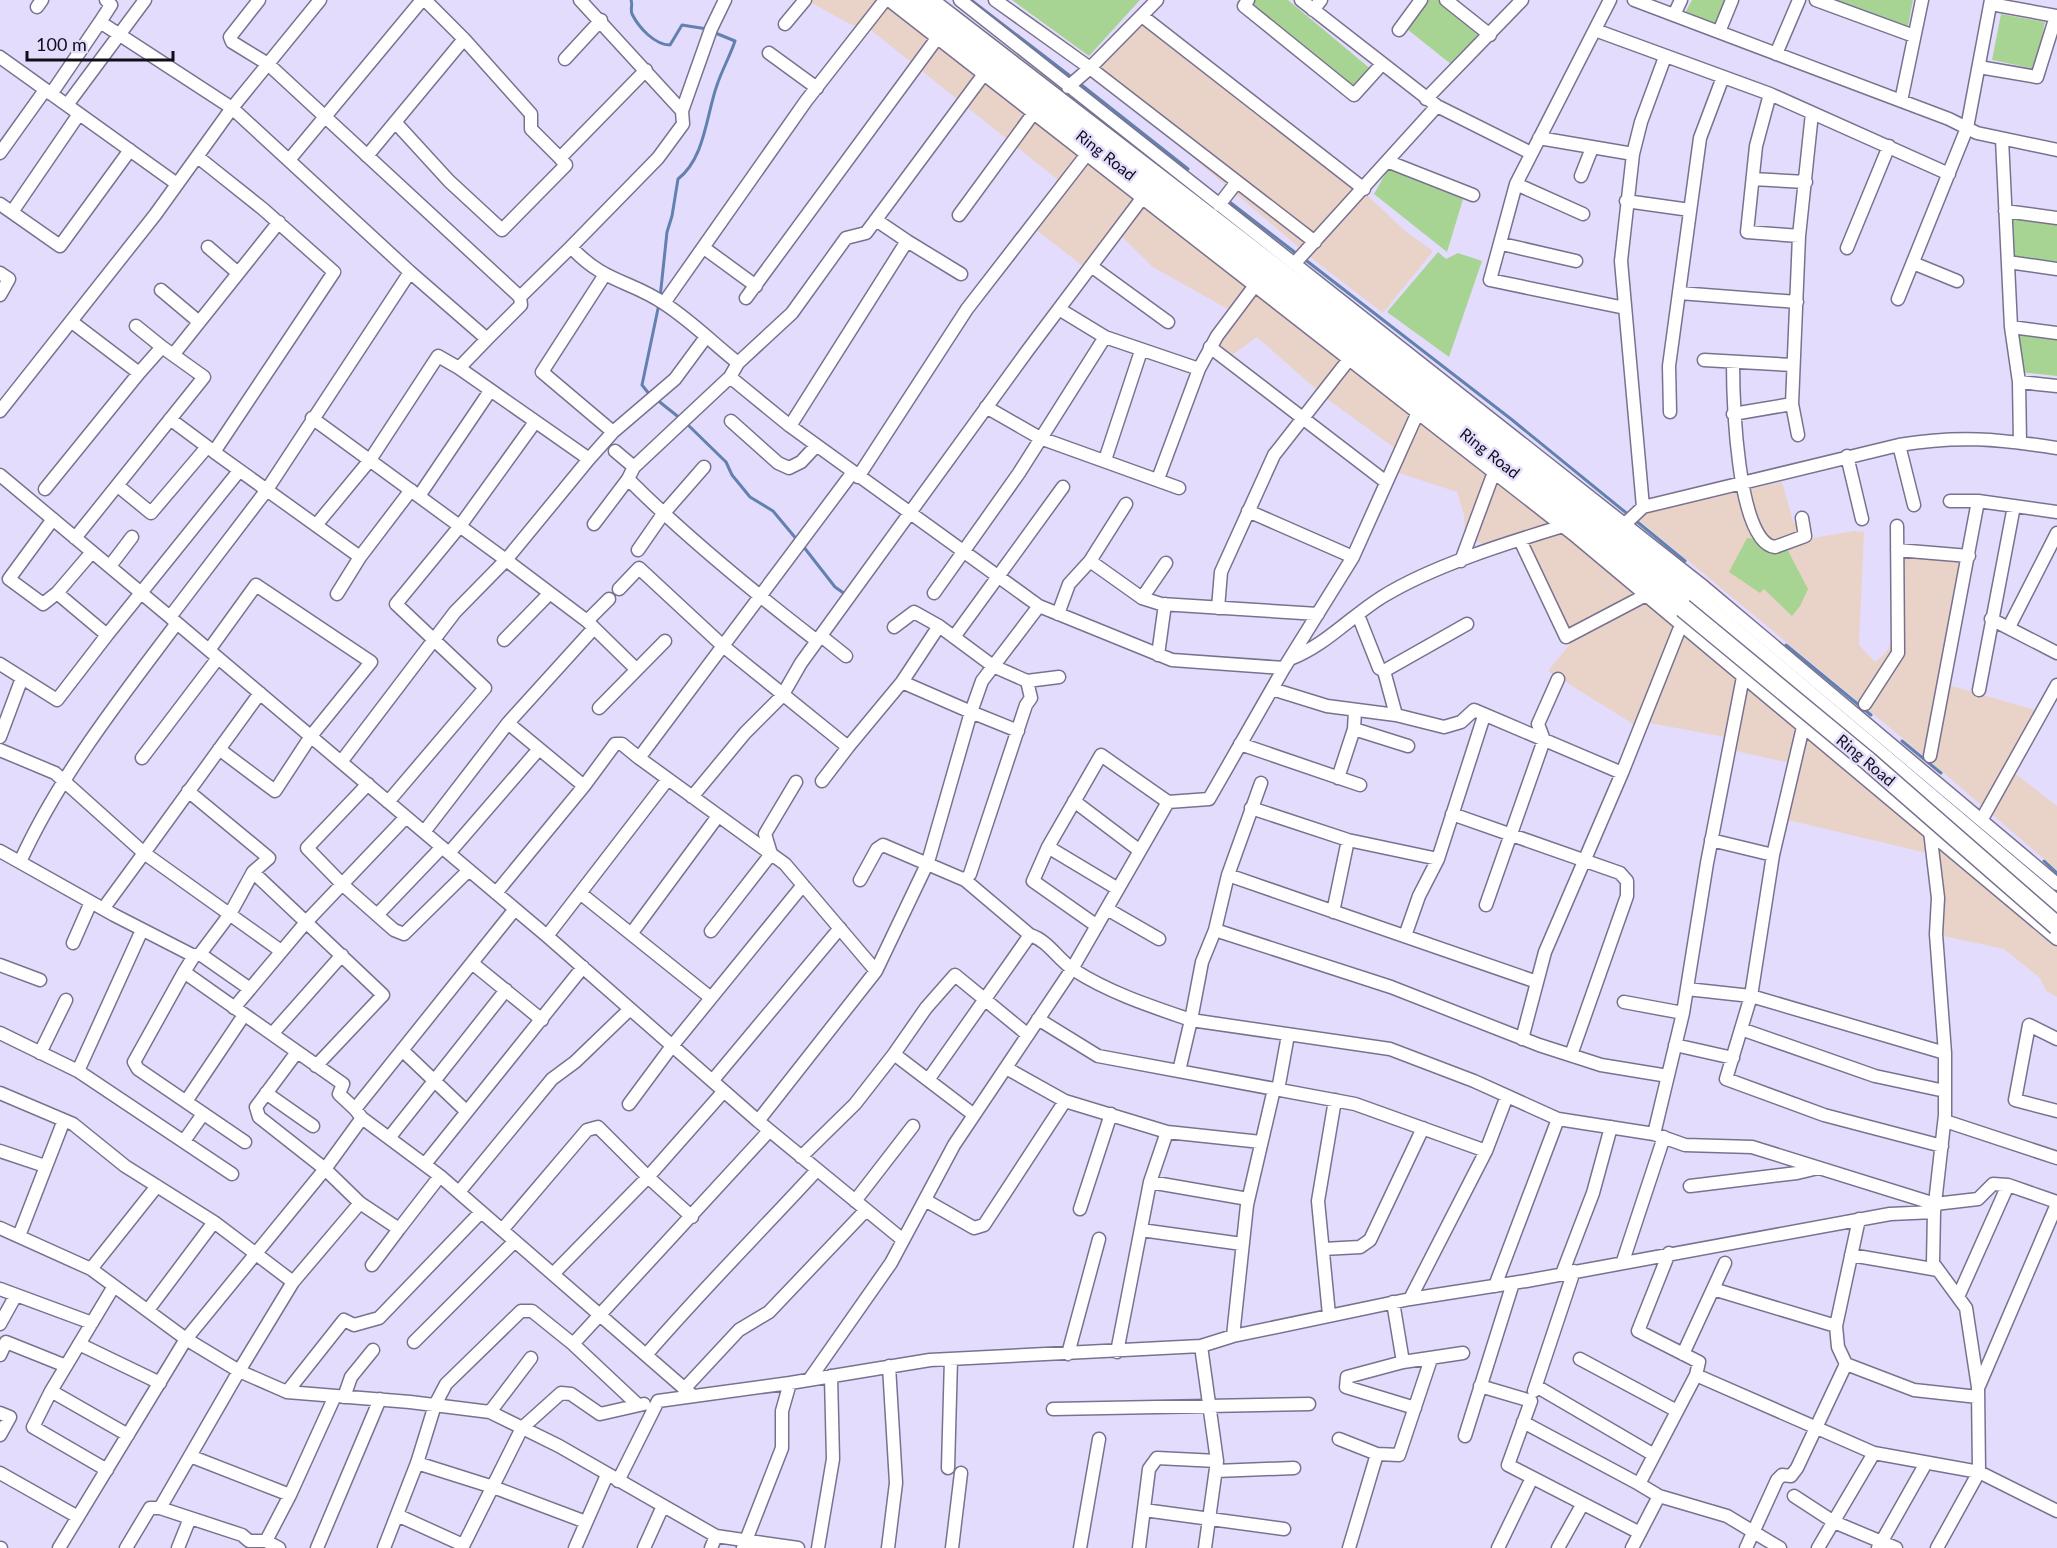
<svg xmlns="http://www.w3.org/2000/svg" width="2057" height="1548" viewBox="0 0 2057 1548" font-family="Lato,sans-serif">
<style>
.commercial{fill:#e9d2c7}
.green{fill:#a8d493}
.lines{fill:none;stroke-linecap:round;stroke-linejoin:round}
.stream{stroke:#6281ae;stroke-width:3}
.minor-casing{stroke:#79728f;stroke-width:15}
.highway-casing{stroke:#79728f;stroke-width:21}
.minor{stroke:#fff;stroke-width:12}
.highway{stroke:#fff;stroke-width:18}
.highway-bridge-casing{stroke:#79728f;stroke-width:21;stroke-linecap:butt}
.highway-bridge{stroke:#fff;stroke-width:18}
.labels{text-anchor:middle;stroke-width:5;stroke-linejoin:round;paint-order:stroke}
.street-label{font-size:16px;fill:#110e19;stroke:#e4dcfd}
</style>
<rect width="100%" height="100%" fill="#e4dcfd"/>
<path class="commercial" d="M806,0h76l-19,23 -9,3z
M885,3l222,171 28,29 -51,64 -50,-39 23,-49 -190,-152z
M1145,21l222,174 38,36 28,20 -50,62 -69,-53 -163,-138 -64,-46z
M1142,203l271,211 -17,35 -70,-51 -69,-61 -25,18 -22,-19 21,-25 -78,-44 -34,-33z
M1420,417l258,213 -40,97 -90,-56 22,-27 -44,-102 -38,4 -23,-10 -1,-21 -7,-23 -64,-21z
M1782,482l11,39 14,18 47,-8 10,1 -5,113 16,17 10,-8 10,-18 5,-79 63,4 -25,121 100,29 -30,57 49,38v64l-127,-109 -290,-240 8,-11z
M1685,632l114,98 -9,33 -59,-13 -6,-13 -75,-14z
M1805,732l121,101 1,20 -139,-33z
M1936,842l121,106v49l-11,-6 -6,-13 -36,-29 -65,-14z"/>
<path class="green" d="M1012,0h128l-51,56z
M1255,0h33l85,71 -18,18 -106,-82z
M1427,0h11l43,38 -29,27 -45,-36z
M1692,0h34l-10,24 -31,-11z
M1833,0h80l-5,26z
M2001,14l44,8 -10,47 -43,-9z
M1388,169l76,27 -17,56 -73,-58z
M2012,219l45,6v37l-43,-5z
M1438,252l8,7 12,-6 24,8 -33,96 -62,-45z
M2019,334l38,5v37l-37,-4z
M1747,538l10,1c9,13 14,13 29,8l22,42 -8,17 -8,10 -28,-27 -4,4 -31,-21z"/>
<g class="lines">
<path class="stream" d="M631,0c2,5 -1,9 1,14 7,14 23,31 38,31l12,-20 25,4
M971,0l103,79
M1079,83l109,86
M1227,200l70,54
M1303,258l208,161 119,97
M660,298l7,-66 5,-16 6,-37c27,-21 28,-63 39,-94 5,-15 13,-29 18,-44l-22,-9
M650,395l-8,-10 17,-81
M656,399l25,20
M686,423l40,39 6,13 18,22 23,14 25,30
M1635,520l50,41
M803,546l32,41 10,7
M1786,645l85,70
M1902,741l39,32
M2044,861l13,12"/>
<g class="minor-casing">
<path id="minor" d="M259,0l-29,37 2,5 36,22 252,233 51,-50
M580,0l102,111 1,13 -25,34 -87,89c33,36 59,33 94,57 26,17 49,40 73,59l-8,14 60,49 249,180 133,54 112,8 69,-111 65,-145
M889,0l684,534 484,405
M960,0l744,587 353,297
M995,0l95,68 225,174
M1248,0l-4,6 110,89 28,-31
M1301,0l136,106 94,47
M1446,0l44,35
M1610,0l-94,184 -26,96 135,28
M1634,0l315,119 28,14 80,17
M1816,0l98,36
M37,7l5,-7
M1313,10l8,-10
M1674,15l7,-15
M1142,16l222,173
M100,22l11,-17 -5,-5
M785,24l20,-24
M1399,30l22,-30
M1595,30l175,64 179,80
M1719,32l13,-32
M464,39l67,75v15l29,29 86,-88
M769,53l48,35
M1776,54l23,-54
M0,57l177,127
M565,59l36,-39
M1979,67l58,10 19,-61 -65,-12
M1068,87l22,-19 67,-68
M51,94l49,-72 132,86 178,164 77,67 34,-34 -1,-8
M1770,94l-14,52 -9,86 52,4
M1426,99l96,-99
M1901,101l21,-101
M67,105l78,-105
M682,111l29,-82 14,-29
M395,122l54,59 53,49 64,-65 -6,-7
M1539,138l94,16
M2002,139l9,188 8,55 1,61
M0,153l45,-63
M367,156l97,-117 -39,-39
M199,158l64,51 71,63 -120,180 146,105
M289,160l133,-160
M1389,162l84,33
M1581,176l11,-28
M1753,179l53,3
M1516,184l67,30
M1626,201l64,9
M0,204l60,42 70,-96
M1219,205l17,-22
M2005,211l52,7
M12,212l67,-98
M959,215l79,-108
M876,220l31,21
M1502,244l74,17
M208,247l30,26
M704,248l52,38
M1847,248l42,-102
M2008,262l49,7
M1913,263l44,18
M1294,264l143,-158
M1091,266l77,56
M0,273l9,6 -9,16
M161,290l38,32
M1679,293l118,9
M746,298l197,-268
M1898,299l69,-171 24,-128
M664,303l142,-202 79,-101
M1059,309l46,28 94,32
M136,326l26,21
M2011,327l46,6
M487,339l-28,29 130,91 -83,101 81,61 49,48
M1210,347l176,135
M173,355l106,-133
M1704,360l89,5
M1733,362c0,31 3,181 42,185l30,-11 -3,-18
M738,363l54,-50 54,-75 20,-5 118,-159
M2019,382l38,4
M1792,404l6,31
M986,407l54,31 139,50
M0,411l155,-196 77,-107 88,-108
M1670,412l-1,-46 31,-228 23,-61
M1733,414l59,-10 7,-168 13,-123
M312,418l194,142 -51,52 -114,150 206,174 211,185
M170,419l43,32
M731,421l47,42 11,5 12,-6 15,-16
M790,426l117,-185 54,33
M613,432l62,-53 31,-42
M1899,445l15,60
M615,451l19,16 -6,12c59,59 123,111 189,162
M1847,456l15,63
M589,459l24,-27 -71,-60 62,-96
M1105,460l36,-109
M634,467l96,-90
M853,472l-214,286 146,106 91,107 -118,150 145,119
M0,475l170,142 96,-126 144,-219
M858,477l109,-168 120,-155
M1158,479l41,-110 18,-33 39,-52
M118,486l33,27 56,-66
M45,489l94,-116 -67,-51
M419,496l71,-105
M1950,501h28
M1643,507l-22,-246 12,-107 8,-32 24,-65
M1248,511l105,46
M53,519l-44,60 34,25 14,-11
M317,524l53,-64 68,-104 21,12
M594,524l34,-45
M1624,525l19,-18 256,-62c60,-10 99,-6 158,3
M75,538l129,-161 -42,-30 -23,26
M1520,540l46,97 80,-42
M638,550l25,-36 41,-47
M1897,550l72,6
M1090,561l36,-57
M1461,561l33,-89
M110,566l22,-29
M619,589l20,-21 84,78 125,101 54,-65 37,-56 -25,-14 -20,15
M934,593l85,-120 86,-136
M337,594l23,-37 51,-67
M1142,598l24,-35
M1218,608l3,-36 53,-117 76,-97
M1058,614l11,-30 21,-23 52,37 19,6 157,10
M1358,615l21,53 5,3 12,44
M171,618l170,144
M1991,619l66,34
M587,621l22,-22
M939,626l54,40 34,15 32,-4
M2009,627l48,-94
M107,635l132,-164
M821,636l25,20
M954,637l109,-150
M504,640l45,-46
M209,650l47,-65 115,77 -60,74 -36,55 -56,-42
M1158,655l7,-51
M1290,659c36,-14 60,-42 92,-62 50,-31 125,-54 181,-71
M0,664l57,36 50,-65 -50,-42 35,-41
M1384,671l83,-47
M1272,689l55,17 69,9 48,12 17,-5 13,-12 148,63
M1979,690l35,-184
M1865,704l33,-51 -1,-127
M599,708l66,-67
M508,723l86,-95
M1803,727l-30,128 -22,141 194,57v62l-11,97
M1354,729l54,17
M1018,731l-47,-19 11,-31 57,-75
M0,737l22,-59
M1240,744l120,41
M0,750l55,23 89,80 116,-160
M1930,756l48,-255 79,11
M142,758l76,-100
M1338,778l16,-49 1,-18
M822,781l26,-34
M368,784l-61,64 36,37 51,45 10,4 65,-64
M584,786l31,-42h7l17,14
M188,791l81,67 -16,14 130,123 -67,71
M692,797l53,-64 37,-37 19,-33 227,-313 115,-153
M1074,801l66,50
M388,802l97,-114 -89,-84 64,-78 75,-104
M1251,808l97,32 90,19
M1452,814l168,59 7,8v15l-56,159
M1982,819l75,-134
M1930,831l8,67 -2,36 9,119
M424,832l84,-109 76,63 -88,107
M1711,840l62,15
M1048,847l70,42
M0,851l114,64 80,41 -10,16 159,112 -4,10 16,15
M449,853l90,-104
M20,862c39,-86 100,-163 157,-239
M1228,875l309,107
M860,880l17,-31 6,-4 82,35 5,-6 56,-169 5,-7 -4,-17
M965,880l65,55
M580,893l131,105
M1486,905l58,-165 -6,-16 20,-45
M103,909l41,-56 137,98
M515,909l-160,200 7,9 78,58 253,220
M1107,909l52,30
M1333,912l15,-72
M377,915l65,-68
M1097,926l-64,-45 15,-34 53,-92 67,47
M1215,930l13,-55 33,-92
M711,931l60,-77 -6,-20 31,-52
M631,934l87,-118
M547,936l121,-157
M1405,936l14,-40 19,-37 46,-143
M73,943l18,-41
M200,954l50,35
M194,956l6,-2 30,-40 23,-42
M472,963l70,57
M0,965l40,15
M876,971l52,-109 43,-150 -69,-30
M184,972l-50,90 4,7 107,73
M1687,989l64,7 -25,83 98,36 118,31
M1624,1002l59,11
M234,1008l73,-87 99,-104
M1038,1019l60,37 257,48 131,47
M1741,1029l134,47 70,15
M0,1033l78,38 64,-141
M272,1034l70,-79
M1522,1039l23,-87 77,-179 59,-148 -3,-7
M2057,1039l-28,-14 -14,75 42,11
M1675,1045l58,13
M402,1050l64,61
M297,1052l-41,55 3,10 66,52 35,34
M40,1053l26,-53
M894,1054l32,-46 29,-33 73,60
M1006,1068l59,33 102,31 94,10
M78,1071l154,103
M1179,1071l12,-51 199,29 84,32 84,38
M713,1080l127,-152
M928,1080l102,-145c19,6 28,25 44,35 36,23 76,36 117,50l11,-58 13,-32 176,57 148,58 62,20 67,11
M1278,1090l10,-55
M0,1093l73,31 52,42 89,56 79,60
M266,1093l47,33
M187,1100l57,-85
M629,1104l43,-58 131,-161
M1945,1121l112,37
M1654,1134l31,11 67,2 183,57 43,-5 15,-15 15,1 49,17
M389,1138l117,-148
M184,1141l19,-27
M0,1151l45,15
M801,1157l54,-53 39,-50 80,61
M425,1164l158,-197
M440,1176l-41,53 -39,-26 -67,79 -54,89 48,21 123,10 80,10 69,34 157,90 82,12
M1150,1182l98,17
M1690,1186l107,-13 21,-5
M459,1192l93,-113 23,-17 55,-53
M925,1200l49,28 10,-3 81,-124
M855,1201l58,-75
M1080,1209l31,-95
M1859,1219l-23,107 2,21 8,17 68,26 64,7
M0,1228l91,41 95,70 -127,209
M502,1230l85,-100 11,-3 50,50 44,40
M1141,1230l101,14
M19,1236l45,-116
M1323,1249l37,-2 10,-7 53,-112
M1669,1253l-31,78 61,31 -3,13
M1851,1255l87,15
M1623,1261l41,-124
M372,1265l27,-36
M91,1269l66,-83
M553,1274l95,-97 76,-86
M1562,1274l31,-81 18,-66
M114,1286l-63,105 77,44
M1495,1286l63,-167 96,15 29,-121 24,-150 36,-186
M0,1289l92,34
M1713,1289l123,37
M1958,1297l50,-112
M1410,1299l76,-148 21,-55
M1393,1302l10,60 60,-9
M148,1310l66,-88
M1329,1315l-11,-114 17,-101
M0,1324l16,-29
M1233,1336l14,-131 27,-116
M414,1342l101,-101
M79,1344l81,39
M573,1344l196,-213
M1201,1346l16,115 -12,87
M1117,1352l33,-170 17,-50
M1068,1354l31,-115
M1683,1354l42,-91
M0,1355l6,-13 60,24
M646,1355c55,-64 114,-123 171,-185
M1580,1359l97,52
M1403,1362l-56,15 -1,10 69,21
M809,1380l82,-117 63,-118 118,-176 96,-167 41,-3 75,-131
M1480,1386l51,15 -23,64 132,68
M1536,1386l118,69
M1979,1386l78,-182
M51,1391l-18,36 74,43
M1534,1391l40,-120
M287,1392l57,-72 10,5 25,-7 102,-106
M684,1394l3,-4 -2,-2 54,-58 30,-18 97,-102
M344,1397l7,-20 22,-27
M1053,1409l256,-5
M490,1412l41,-54
M0,1413l10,4 -10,18
M1523,1422l116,62
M1465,1436l48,-153
M1339,1439l38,15 -28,94
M1377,1454l22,1 32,-96
M190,1456l100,39
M417,1463l76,24 93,35
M948,1468l3,-109
M1216,1471l78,-3
M0,1473l78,44
M618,1481l40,-80 132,-18 140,-23 271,-14 32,-10 177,-37 116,-18 364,-67 44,-2 -1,51 33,45 12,79 1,85 -42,76
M1659,1496l68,20 53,32
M1794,1496l40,26 62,26
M160,1508l82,27 7,6h17l13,7
M1144,1510l140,19
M397,1515l66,30
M266,1541l24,-46 45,-99
M0,1548h1
M126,1548l24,-40h10l79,-137 -53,-32 139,-170 37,-51
M178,1548l12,-30
M317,1548l63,-149
M384,1548l33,-85 18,-58 11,-21 75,-73h11l41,33 65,61
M462,1548l60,-120 39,-35 10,1 29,20 44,-10
M575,1548l32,-73
M644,1548l19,-42
M711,1548l5,-12
M743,1548l39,-100v-37l8,-28
M818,1548l15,-89 -2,-83
M888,1548l8,-65 -7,-117
M952,1548l9,-75
M1080,1548l19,-109
M1139,1548l10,-79 8,-11 60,3
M1498,1548l34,-70
M1558,1548l24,-43
M1632,1548l27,-52 -20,-12 57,-109 178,78 105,19 78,39
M1746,1548l31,-68 5,-5 9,1 6,-8 49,-104
M1818,1548l56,-95
M1878,1548l48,-85"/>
</g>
<g class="highway-casing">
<path id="highway" d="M906,0l687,533 90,75
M928,0l676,521 453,384"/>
</g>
<use href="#minor" class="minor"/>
<use href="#highway" class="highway"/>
<g class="highway-bridge-casing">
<path id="highway-bridge" d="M1683,608l185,153 189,165"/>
</g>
<use href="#highway-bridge" class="highway-bridge"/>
</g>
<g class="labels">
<g class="street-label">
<text transform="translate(1106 155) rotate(38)" y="6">Ring Road</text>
<text transform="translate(1490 453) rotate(38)" y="6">Ring Road</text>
<text transform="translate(1866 760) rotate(40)" y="6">Ring Road</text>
</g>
</g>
<path d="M27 51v9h146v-9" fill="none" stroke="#110e19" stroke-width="3"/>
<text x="36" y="51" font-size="18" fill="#110e19" stroke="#e4dcfd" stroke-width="4.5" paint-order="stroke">100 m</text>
</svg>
